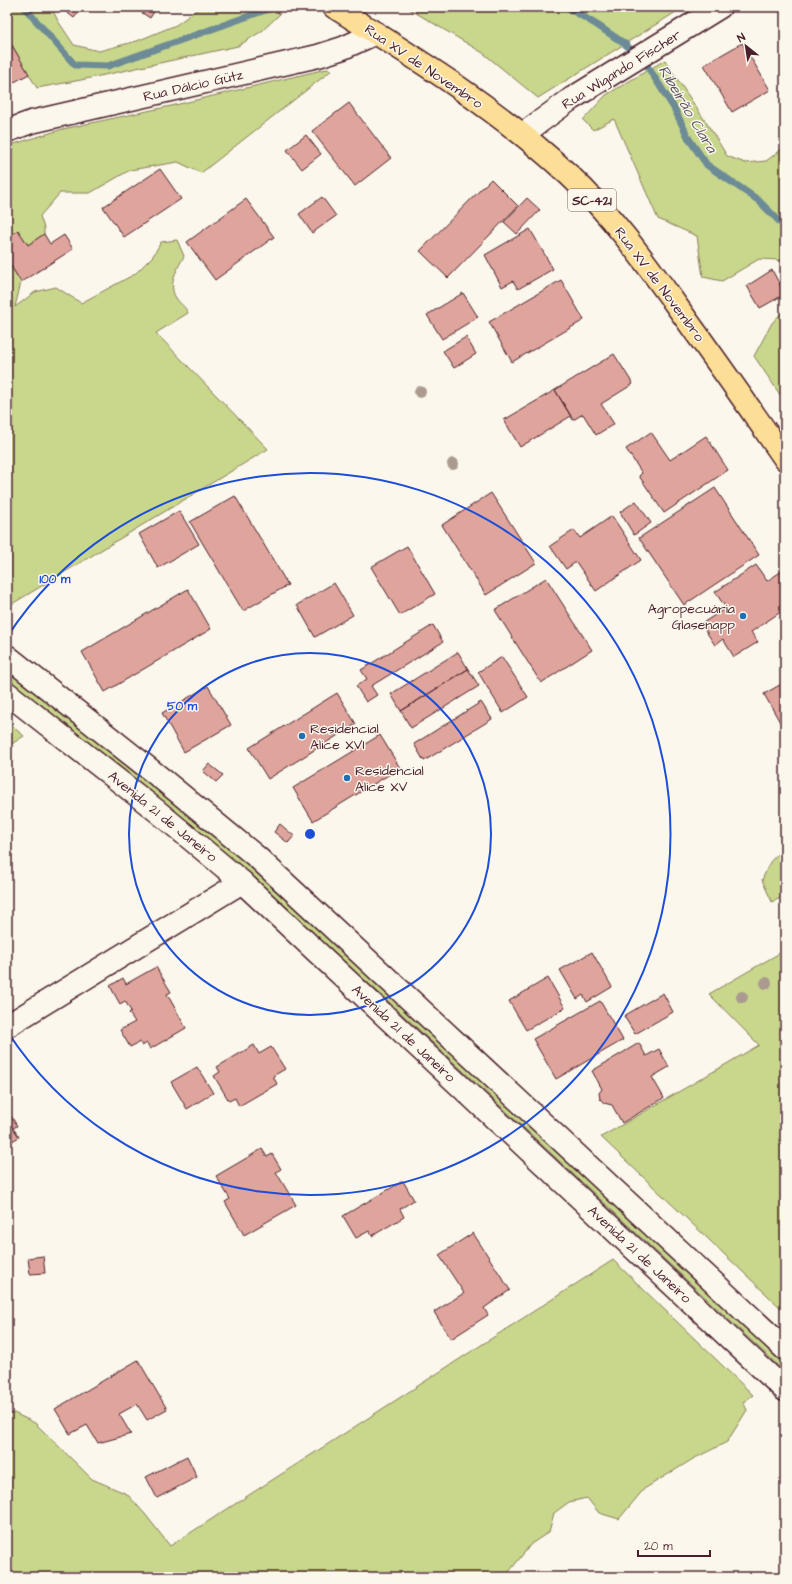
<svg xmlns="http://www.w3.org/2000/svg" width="792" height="1584" viewBox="0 0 792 1584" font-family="'Architects Daughter',sans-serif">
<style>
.green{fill:#c8d78b;stroke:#897b5b}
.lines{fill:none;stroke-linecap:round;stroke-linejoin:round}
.stream{stroke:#6c8b96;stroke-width:7}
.building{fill:#dfa59c;stroke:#4a1f2b}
.minor-casing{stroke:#4a1f2b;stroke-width:25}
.tertiary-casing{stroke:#4a1f2b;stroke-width:25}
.secondary-casing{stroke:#4a1f2b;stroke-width:25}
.primary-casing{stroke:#4a1f2b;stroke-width:25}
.minor{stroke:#fbf7ec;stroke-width:22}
.tertiary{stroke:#fbf7ec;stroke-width:22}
.secondary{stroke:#fbf7ec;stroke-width:22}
.primary{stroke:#fcde96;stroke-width:22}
.tree{fill:#ab9a8f}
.ring{fill:none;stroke:#1d4ed8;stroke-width:2}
.poi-dot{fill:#1f6fb2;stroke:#fbf7ec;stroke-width:1.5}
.labels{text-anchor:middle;stroke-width:3;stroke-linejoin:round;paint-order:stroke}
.shield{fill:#fbf7ec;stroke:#7f6065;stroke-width:1}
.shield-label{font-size:13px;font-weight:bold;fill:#4a1f2b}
.street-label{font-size:14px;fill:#4a1f2b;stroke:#fbf7ec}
.poi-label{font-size:14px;fill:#4a1f2b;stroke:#fbf7ec;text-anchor:start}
.water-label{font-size:15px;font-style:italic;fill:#5b5561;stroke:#fbf7ec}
.centre{fill:#1d4ed8;stroke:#fbf7ec;stroke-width:2}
.ring-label{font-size:12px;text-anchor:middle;font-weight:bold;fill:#1d4ed8;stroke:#fbf7ec;stroke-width:3;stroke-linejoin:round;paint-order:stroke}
</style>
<rect width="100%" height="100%" fill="#fbf7ec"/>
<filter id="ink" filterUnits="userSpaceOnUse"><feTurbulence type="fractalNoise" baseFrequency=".025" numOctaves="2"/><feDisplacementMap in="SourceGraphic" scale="8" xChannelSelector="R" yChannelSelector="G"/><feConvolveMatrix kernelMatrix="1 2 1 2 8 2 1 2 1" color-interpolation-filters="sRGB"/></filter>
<g filter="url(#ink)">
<path class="green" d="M7,7h44l7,14 16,24 25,6 38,-10 39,-16 25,-18h67l12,7 -18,17 -24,15 -157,34 -44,8 -30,-51z
M406,7h278l-146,91 -55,-45z
M665,60c20,32 43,63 62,96l18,7 21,-2 19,-14v120l-5,-7 -21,-1 -37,22 -19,-4 -6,-41 -39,-17 -44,-100 -21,11 -10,-10 23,-25z
M326,69l6,1 -131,103 -23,-11 -48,8 -40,23h-30l-20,23 4,12v6l-16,11 -10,-14 -11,7v-90l7,-4 49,-15 108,-23z
M177,240l7,16c-6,12 -17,28 -8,42 4,6 9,8 12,15l-32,20 112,116 -261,158v-347l14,22 -6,25 20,-15 21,-5 25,16 54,-29 18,-18 8,-14z
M785,309v93l-31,-46 18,-33z
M7,670l147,114 103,88 308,283 220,206v11l-384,-359 -149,-135 -103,-88 -142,-111z
M7,722l17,14 -17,11z
M785,846v50l-13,6 -10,-22 8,-18z
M785,950v362l-184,-175 158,-92 -50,-51z
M613,1260l140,135 -10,7 4,8 -20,32 -34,17 -49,30 -25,30 -20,-6 -12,-15 -18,4 -15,11 -5,19 -18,12 -26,33h-59l-21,-4 -3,4h-415v-162l7,-2 21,10 57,56 35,15 18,20 25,32z"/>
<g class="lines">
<path class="stream" d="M24,7l51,58 33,1 166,-59
M567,7l30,18 28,19 21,20 28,44 15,31 18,26 51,35 27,27"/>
</g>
<path class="building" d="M60,7h23l-9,11z
M133,7h24l-7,11z
M7,37l22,37 -22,12z
M742,43l28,47 -38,22 -28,-47z
M349,103l42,55 -36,28 -43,-55z
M306,135l15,19 -19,15 -15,-19z
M160,169l21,30 -57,38 -21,-30z
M491,179l27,27 -70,72 -28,-27z
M322,197l14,19 -24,17 -13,-19z
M527,198l13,12 -23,24 -13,-12z
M246,199l28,38 -59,43 -28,-38z
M530,229l23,40 -35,20 -5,-8 -11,6 -17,-32z
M18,230l10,15 16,-11 6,10 14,-9 9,14 -52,33 -14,-22v-22z
M772,270l13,24 -25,14 -13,-22z
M561,280l23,40 -72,42 -23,-40z
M463,293l15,24 -36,22 -15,-24z
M466,337l10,17 -22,14 -11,-17z
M614,354l19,30 -32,20 13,20 -18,11 -13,-21 -10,6 -18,-30z
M555,390l16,26 -51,31 -16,-27z
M651,432l19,28 36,-24 22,34 -64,43 -25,-37 3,-3 -16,-24z
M715,488l44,67 -75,50 -45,-67z
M491,493l45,70 -50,32 -44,-70z
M235,496l53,89 -45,26 -53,-89z
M636,501l15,22 -17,12 -14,-23z
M179,511l20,33 -41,24 -19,-34z
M612,516l29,44 -45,31 -20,-29 -10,7 -16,-23 24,-16 6,8z
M407,546l28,48 -35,21 -29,-48z
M756,565l11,16 18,-12v40l-34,23 7,10 -24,15 -11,-18 -8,6 -14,-21 25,-16 -11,-16z
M546,578l46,72 -51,33 -46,-73z
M334,583l19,32 -38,22 -18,-32z
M188,589l23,40 -106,63 -23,-40z
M433,625l10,17 -72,44 6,9 -11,7 -10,-16 11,-7 -6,-9z
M458,652l10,17 -67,42 -10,-17z
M502,657l26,40 -25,16 -25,-41z
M468,669l11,17 -68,42 -10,-17z
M785,682v49l-21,-37z
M208,686l23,39 -47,27 -22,-39z
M337,693l19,31 -88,55 -19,-31z
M481,702l11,17 -68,42 -10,-17z
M380,735l20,33 -87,53 -20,-33z
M209,764l14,11 -7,7 -13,-11z
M280,824l14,12 -6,7 -14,-11z
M592,952l20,35 -25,15 -4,-7 -6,4 -17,-29z
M156,967l15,25 -4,2 19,34 -36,21 -3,-6 -5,3 -2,-4 -10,5 -10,-17 15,-8 -6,-9 2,-2 -6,-10 -5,3 -10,-18 13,-8 3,6z
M548,978l17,30 -39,22 -17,-29z
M663,993l10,19 -38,22 -11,-18z
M600,1001l23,39 -67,39 -23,-40z
M639,1043l7,13 13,-7 10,18 -17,10 12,21 -42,25 -10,-18 -8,-2 -4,-4 -1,-6 3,-4 -10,-18z
M254,1045l5,9 12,-7 14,22 -12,7 4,8 -38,22 -4,-8 -6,3 -15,-25 6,-4 -3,-5z
M197,1067l16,26 -26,16 -16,-27z
M7,1109l10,17 -4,2 6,9 -12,7z
M262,1149l5,8 5,-3 9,15 -5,3 20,33 -52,30 -19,-33 5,-3 -14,-23z
M403,1181l11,19 -14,9 4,8 -32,19 -3,-5 -13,7 -13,-22z
M473,1233l37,57 -26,18 4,7 -37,24 -17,-27 30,-19 -25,-38z
M43,1256l2,17 -15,1 -2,-16z
M138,1360l29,49 -20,11 -10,-16 -18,10 12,20 -33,9 -11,-18 -17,9 -15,-25z
M187,1456l10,21 -40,21 -11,-21z"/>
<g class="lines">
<g class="minor-casing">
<path id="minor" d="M523,134l48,-35 149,-92
M7,1026l235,-144"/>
</g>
<g class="tertiary-casing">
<path id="tertiary" d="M7,131l24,-9 287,-66 25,-8 33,-15"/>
</g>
<g class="secondary-casing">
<path id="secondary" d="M7,656l155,123 96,79 527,491
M7,693l150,118 85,71 543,508"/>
</g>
<g class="primary-casing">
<path id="primary" d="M334,7c82,51 164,102 235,168 41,38 75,85 107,130 37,51 73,102 109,154"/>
</g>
<use href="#minor" class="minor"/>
<use href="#tertiary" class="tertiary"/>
<use href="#secondary" class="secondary"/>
<use href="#primary" class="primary"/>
</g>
<g class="tree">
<circle cx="420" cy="392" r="6"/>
<circle cx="453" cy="464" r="6"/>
<circle cx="766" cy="983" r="6"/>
<circle cx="742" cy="997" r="6"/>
</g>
</g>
<g class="ring">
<circle cx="310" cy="834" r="181"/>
<path d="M7 637A361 361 0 1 1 7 1031"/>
</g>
<g class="poi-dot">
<circle cx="743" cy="616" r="4"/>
<circle cx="302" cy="736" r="4"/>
<circle cx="347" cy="778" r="4"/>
</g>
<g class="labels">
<rect class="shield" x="568" y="189" width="48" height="22" rx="3"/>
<g class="shield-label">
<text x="592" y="205">SC-421</text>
</g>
<g class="street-label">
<text transform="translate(424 66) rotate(34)" y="5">Rua XV de Novembro</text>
<text transform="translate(621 69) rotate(-32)" y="5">Rua Wigando Fischer</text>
<text transform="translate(193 85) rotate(-13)" y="5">Rua Dálcio Gütz</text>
<text transform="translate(660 284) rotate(53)" y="5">Rua XV de Novembro</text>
<text transform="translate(163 816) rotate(39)" y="5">Avenida 21 de Janeiro</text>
<text transform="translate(404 1033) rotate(43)" y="5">Avenida 21 de Janeiro</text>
<text transform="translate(640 1254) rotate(43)" y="5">Avenida 21 de Janeiro</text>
</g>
<g class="poi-label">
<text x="735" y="613" text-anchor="end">Agropecuária<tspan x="735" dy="16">Glasenapp</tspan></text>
<text x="310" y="733">Residencial<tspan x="310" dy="16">Alice XVI</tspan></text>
<text x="355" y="775">Residencial<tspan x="355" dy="16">Alice XV</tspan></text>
</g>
<g class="water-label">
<text transform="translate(688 109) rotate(59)" y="5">Ribeirão Clara</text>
</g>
</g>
<circle cx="310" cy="834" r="6" class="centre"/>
<g class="ring-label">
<text x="55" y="583">100 m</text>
<text x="182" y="710">50 m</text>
</g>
<rect width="792" height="1584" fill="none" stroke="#fbf7ec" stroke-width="24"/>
<rect x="12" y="12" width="768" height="1560" fill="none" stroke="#4a1f2b" stroke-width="1.5" filter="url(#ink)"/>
<g transform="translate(746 46) rotate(330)" stroke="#fbf7ec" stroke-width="3" paint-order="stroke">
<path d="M0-3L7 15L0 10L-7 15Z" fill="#4a1f2b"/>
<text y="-6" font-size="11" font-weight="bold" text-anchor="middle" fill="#4a1f2b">N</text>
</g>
<path d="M638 1550v6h72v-6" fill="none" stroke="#4a1f2b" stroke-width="2"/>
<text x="644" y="1550" font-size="12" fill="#4a1f2b" stroke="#fbf7ec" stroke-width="3" paint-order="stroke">20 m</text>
</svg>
